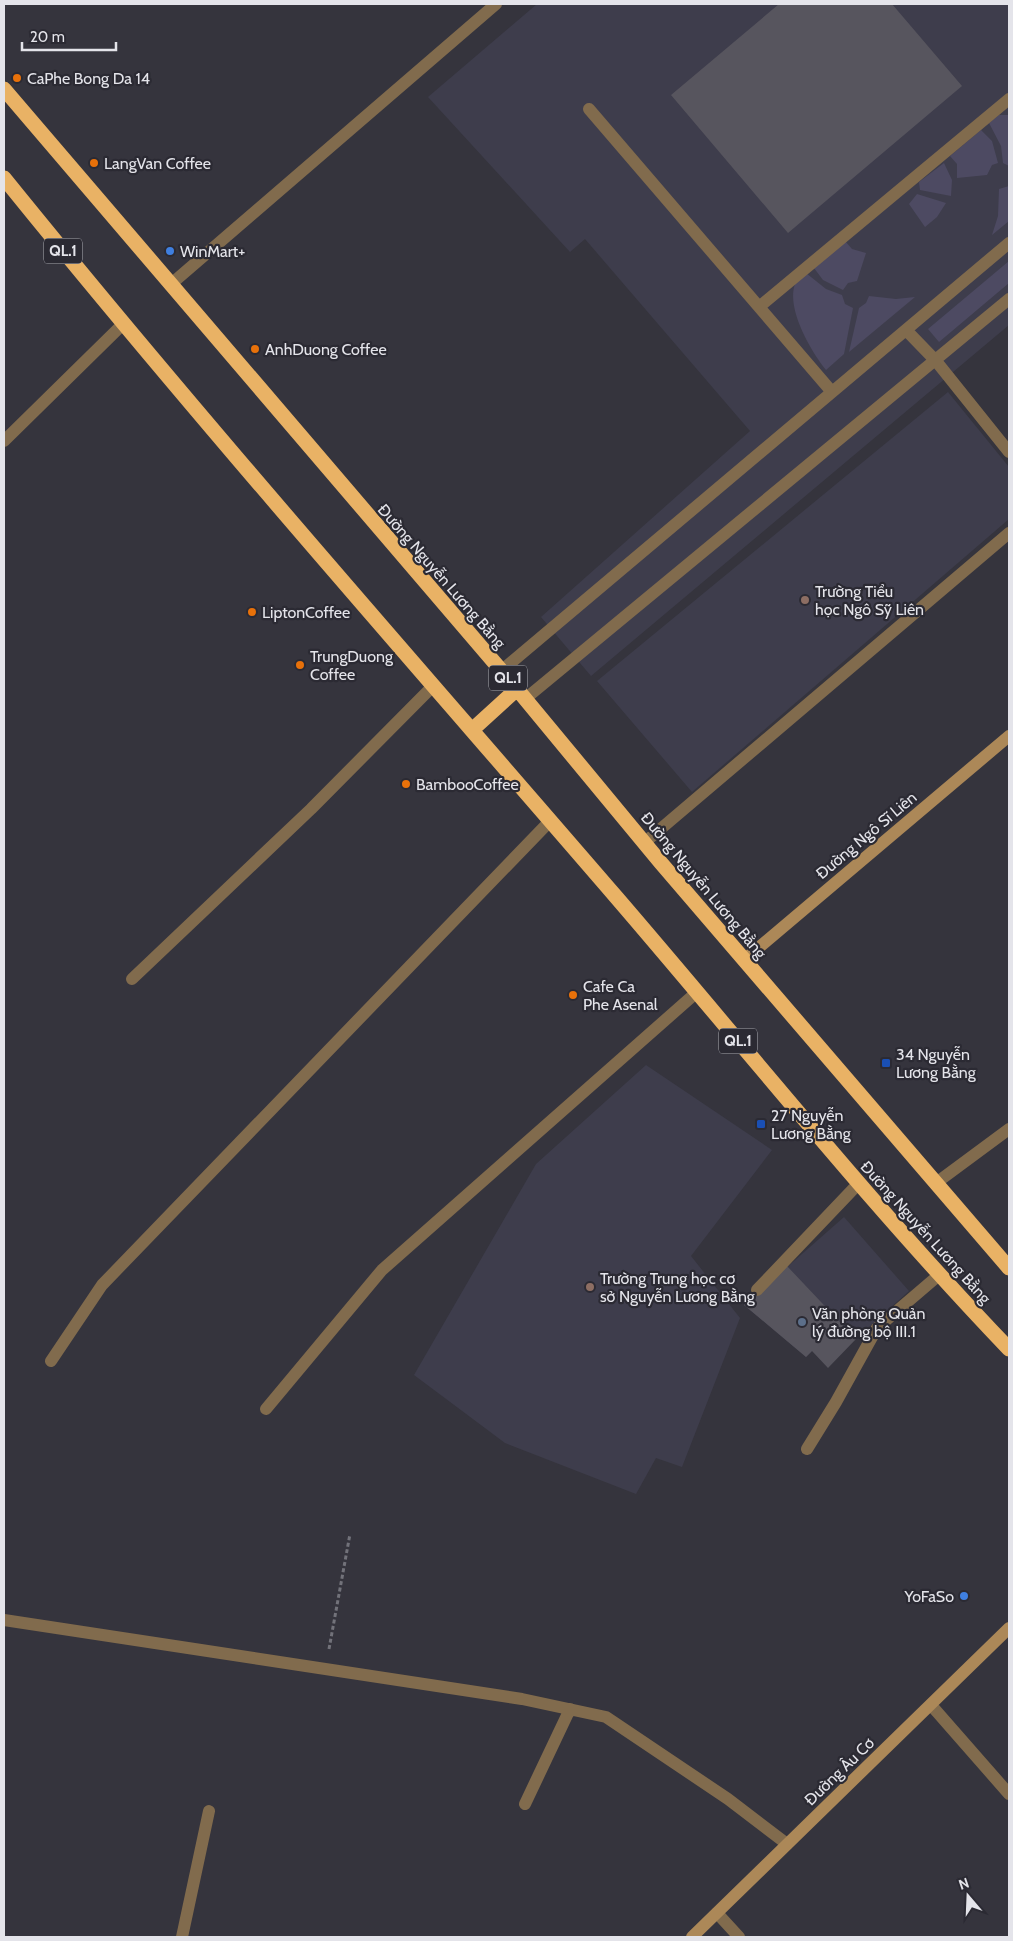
<svg xmlns="http://www.w3.org/2000/svg" width="1013" height="1941" viewBox="0 0 1013 1941" font-family="Cabin,sans-serif">
<style>
.built{fill:#3e3d4c}
.green{fill:#4d4a62}
.building{fill:#57555e}
.lines{fill:none;stroke-linecap:round;stroke-linejoin:round}
.path{stroke:#72727a;stroke-width:3;stroke-dasharray:4 2.5;stroke-linecap:butt}
.lane{stroke:#816b4d;stroke-width:12}
.street{stroke:#816b4d;stroke-width:12}
.secondary{stroke:#ac8858;stroke-width:12}
.highway{stroke:#e9b265;stroke-width:15}
.food-dot{fill:#e8710a;stroke:#2b2a33;stroke-width:2}
.shop-dot{fill:#3f7fe0;stroke:#2b2a33;stroke-width:2}
.education-dot{fill:#8d6e63;stroke:#2b2a33;stroke-width:2}
.transit-dot{fill:#1a4fb4;stroke:#2b2a33;stroke-width:2}
.service-dot{fill:#5c6f8a;stroke:#2b2a33;stroke-width:2}
.labels{text-anchor:middle;stroke-width:4.5;stroke-linejoin:round;paint-order:stroke}
.shield{fill:#2b2a33;stroke:#acacb3;stroke-width:1}
.shield-label{font-size:15px;font-weight:bold;fill:#e4e4ea}
.poi-label{font-size:16px;fill:#e4e4ea;stroke:#2b2a33;text-anchor:start}
.street-label{font-size:16px;fill:#e4e4ea;stroke:#2b2a33}
</style>
<rect width="100%" height="100%" fill="#35343d"/>
<path class="built" d="M537,4h472v321l-418,351 -50,-59 209,-186 -165,-192 -15,13 -142,-155z
M948,392l61,75v52l-317,273 -95,-111z
M646,1065l126,85 -81,106 49,62 -58,149 -26,-9 -20,36 -131,-51 -91,-68 122,-211z
M844,1217l65,74 -53,48 -44,12 -6,6 -62,-52z"/>
<path class="green" d="M999,115h10v51l-6,-3 -2,-17 -12,-23z
M981,130l11,11 6,22 -6,2 -5,10 -30,3v-14l-7,-8z
M944,163l8,17 -1,16 -31,-6 -1,-8z
M1009,186v35l-17,14 6,-19 1,-27z
M917,194l29,9 -9,14 -12,10 -16,-23z
M845,241l7,8 14,4 -9,28 -9,2 -5,7 -20,-10 -9,-12z
M1009,261v22l-70,59 -11,-13z
M806,273l20,16 16,6 3,9 8,4 -9,46 -18,16c-15,-19 -40,-61 -31,-86 2,-5 7,-8 11,-11z
M869,296l27,3 19,-2 -66,55 10,-44 7,-5z"/>
<path class="building" d="M779,4h113l70,82 -174,147 -117,-138z
M787,1266l69,73 -28,29 -16,-17 -6,6 -62,-52z"/>
<g class="lines">
<path class="path" d="M329,1649l21,-115"/>
<path class="lane" d="M589,109l243,283
M759,307l250,-208
M906,330l30,31 73,91
M4,441l119,-117
M501,671l508,-428
M525,699l484,-400
M644,843l365,-310
M936,1183l73,-54
M757,1290l101,-106"/>
<path class="street" d="M170,285l326,-281
M132,979l179,-170 122,-123
M51,1361l51,-76 448,-464
M266,1409l116,-139 315,-278
M807,1449l29,-47 41,-74 62,-53
M4,1620l518,79 84,18 122,82 59,45
M931,1705l78,89
M525,1804l45,-95
M717,1913l22,24
M182,1937l27,-126"/>
<path class="secondary" d="M744,960l265,-224
M692,1937l317,-309"/>
<path class="highway" d="M4,89l513,600 144,174 348,405
M4,178c198,245 407,481 613,720 130,151 254,307 392,451
M472,730l45,-41"/>
</g>
<g class="food-dot">
<circle cx="17" cy="78" r="5"/>
<circle cx="94" cy="163" r="5"/>
<circle cx="255" cy="349" r="5"/>
<circle cx="252" cy="612" r="5"/>
<circle cx="300" cy="665" r="5"/>
<circle cx="406" cy="784" r="5"/>
<circle cx="573" cy="995" r="5"/>
</g>
<g class="shop-dot">
<circle cx="170" cy="251" r="5"/>
<circle cx="964" cy="1596" r="5"/>
</g>
<g class="education-dot">
<circle cx="805" cy="600" r="5"/>
<circle cx="590" cy="1287" r="5"/>
</g>
<g class="transit-dot">
<rect x="881" y="1058" width="10" height="10" rx="2.5"/>
<rect x="756" y="1119" width="10" height="10" rx="2.5"/>
</g>
<circle class="service-dot" cx="802" cy="1322" r="5"/>
<g class="labels">
<g class="shield">
<rect x="44" y="238.5" width="38" height="25" rx="4"/>
<rect x="489" y="665.5" width="38" height="25" rx="4"/>
<rect x="719" y="1028.5" width="38" height="25" rx="4"/>
</g>
<g class="shield-label">
<text x="63" y="256">QL.1</text>
<text x="508" y="683">QL.1</text>
<text x="738" y="1046">QL.1</text>
</g>
<g class="poi-label">
<text x="27" y="84">CaPhe Bong Da 14</text>
<text x="104" y="169">LangVan Coffee</text>
<text x="180" y="257">WinMart+</text>
<text x="265" y="355">AnhDuong Coffee</text>
<text x="815" y="597">Trường Tiểu<tspan x="815" dy="18">học Ngô Sỹ Liên</tspan></text>
<text x="262" y="618">LiptonCoffee</text>
<text x="310" y="662">TrungDuong<tspan x="310" dy="18">Coffee</tspan></text>
<text x="416" y="790">BambooCoffee</text>
<text x="583" y="992">Cafe Ca<tspan x="583" dy="18">Phe Asenal</tspan></text>
<text x="896" y="1060">34 Nguyễn<tspan x="896" dy="18">Lương Bằng</tspan></text>
<text x="771" y="1121">27 Nguyễn<tspan x="771" dy="18">Lương Bằng</tspan></text>
<text x="600" y="1284">Trường Trung học cơ<tspan x="600" dy="18">sở Nguyễn Lương Bằng</tspan></text>
<text x="812" y="1319">Văn phòng Quản<tspan x="812" dy="18">lý đường bộ III.1</tspan></text>
<text x="954" y="1602" text-anchor="end">YoFaSo</text>
</g>
<g class="street-label">
<text transform="translate(442 576) rotate(49)" y="6">Đường Nguyễn Lương Bằng</text>
<text transform="translate(866 835) rotate(-40)" y="6">Đường Ngô Sĩ Liên</text>
<text transform="translate(704 885) rotate(50)" y="6">Đường Nguyễn Lương Bằng</text>
<text transform="translate(926 1232) rotate(48)" y="6">Đường Nguyễn Lương Bằng</text>
<text transform="translate(839 1771) rotate(-44)" y="6">Đường Âu Cơ</text>
</g>
</g>
<rect width="1013" height="1941" fill="none" stroke="#e4e4ea" stroke-width="10"/>
<g transform="translate(968 1896) rotate(341)" stroke="#2b2a33" stroke-width="4" paint-order="stroke">
<path d="M0-4L9 19L0 12L-9 19Z" fill="#e4e4ea"/>
<text y="-8" font-size="14" font-weight="bold" text-anchor="middle" fill="#e4e4ea">N</text>
</g>
<path d="M22 42v8h94v-8" fill="none" stroke="#e4e4ea" stroke-width="2.5"/>
<text x="30" y="42" font-size="15" fill="#e4e4ea" stroke="#2b2a33" stroke-width="4" paint-order="stroke">20 m</text>
</svg>
